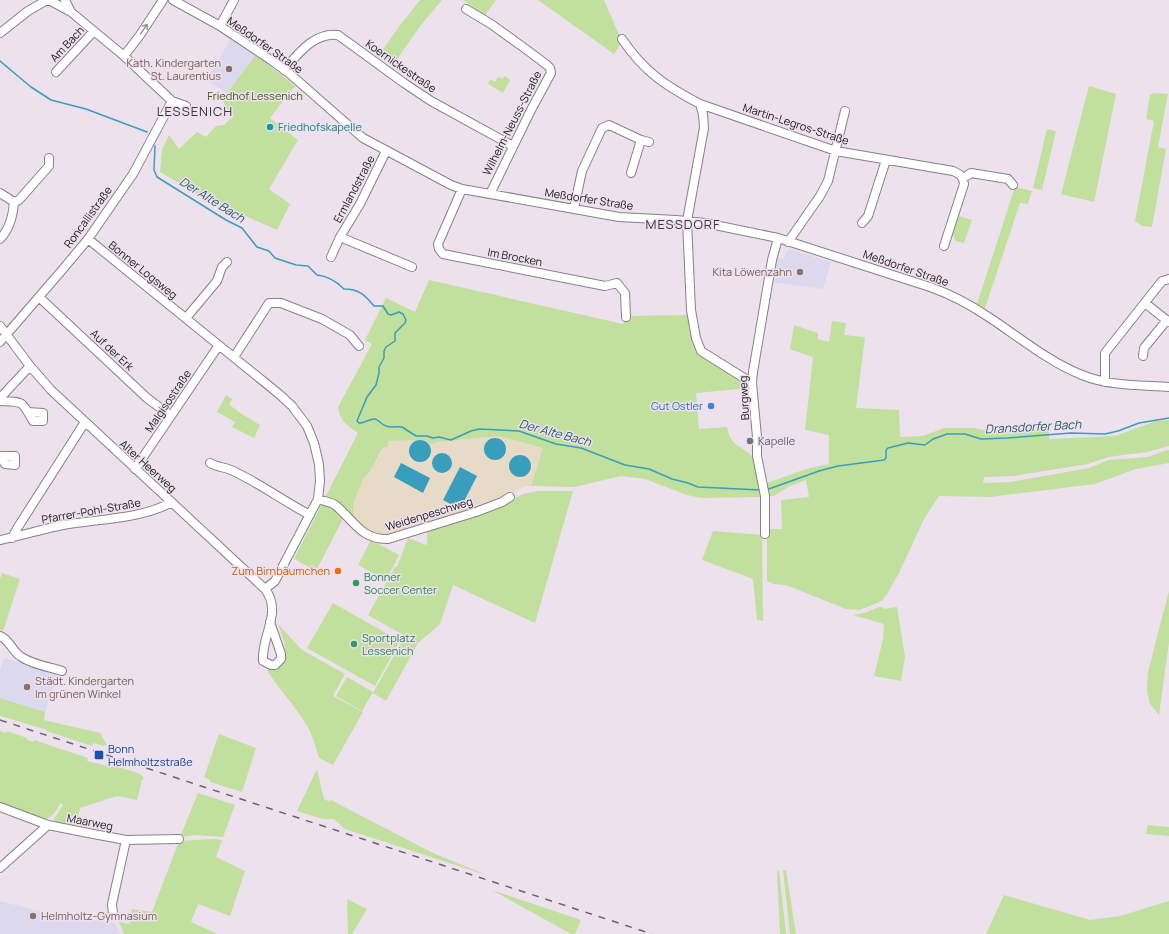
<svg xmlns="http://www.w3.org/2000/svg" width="1169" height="934" viewBox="0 0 1169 934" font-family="Manrope,sans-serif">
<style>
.industrial{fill:#e7dac6}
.education{fill:#dcd8ee}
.green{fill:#c1df9d}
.water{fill:#389ebc}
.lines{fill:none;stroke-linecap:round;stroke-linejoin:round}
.stream{stroke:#389ebc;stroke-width:1.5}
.minor-casing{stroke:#8a7f8a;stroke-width:10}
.minor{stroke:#fff;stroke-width:8}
.rail{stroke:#6b646b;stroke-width:1.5;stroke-dasharray:7 7;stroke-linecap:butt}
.oneway{stroke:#989798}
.education-dot{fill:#8d6e63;stroke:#eee1ee;stroke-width:1.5}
.culture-dot{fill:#0f9aa8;stroke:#eee1ee;stroke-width:1.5}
.shop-dot{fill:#3f7fe0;stroke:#eee1ee;stroke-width:1.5}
.worship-dot{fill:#6b7280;stroke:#eee1ee;stroke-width:1.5}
.food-dot{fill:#e8710a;stroke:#eee1ee;stroke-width:1.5}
.leisure-dot{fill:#2e9e5b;stroke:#eee1ee;stroke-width:1.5}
.transit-dot{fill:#1a4fb4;stroke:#eee1ee;stroke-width:1.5}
.labels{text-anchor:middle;stroke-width:3;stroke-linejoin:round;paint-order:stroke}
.street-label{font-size:11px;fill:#1b171b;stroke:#eee1ee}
.education-label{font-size:11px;fill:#785e54;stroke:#eee1ee;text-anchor:end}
.park-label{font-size:11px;fill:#405919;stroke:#eee1ee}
.culture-label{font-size:11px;fill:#0d838f;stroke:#eee1ee;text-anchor:start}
.shop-label{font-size:11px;fill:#366cbe;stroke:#eee1ee;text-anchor:end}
.worship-label{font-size:11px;fill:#5b616d;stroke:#eee1ee;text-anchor:start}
.food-label{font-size:11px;fill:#c56008;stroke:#eee1ee;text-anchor:end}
.leisure-label{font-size:11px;fill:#27864d;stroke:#eee1ee;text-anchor:start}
.transit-label{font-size:11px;fill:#164399;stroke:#eee1ee;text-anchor:start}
.water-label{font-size:12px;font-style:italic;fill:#235a6b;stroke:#eee1ee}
.quarter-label{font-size:13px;letter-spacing:1px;fill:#3d333d;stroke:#eee1ee}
</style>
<rect width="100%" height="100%" fill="#eee1ee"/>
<path class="industrial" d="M499,436l44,12 -12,38h-6l-27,15 -3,-3 -6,6 -99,30h-11l-13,-4 -12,-12 -1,-13 10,-26 6,-6 19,-32 38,-1 3,3 5,1 2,-2z"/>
<path class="education" d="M231,38l25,17 -30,38 -19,-13z
M789,249l42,13 -8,27 -52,-7 4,-24 9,1 2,-8h2z
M4,658l53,17 -12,37 -45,-14v-28z
M0,901l53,14 62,8 5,11h-120z"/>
<path class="green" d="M420,0h22l-21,25 -28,40 -14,-10 19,-27z
M463,0h33l-11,15z
M538,0h66l18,42 -8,12z
M256,55l39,31 -25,32 28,22 -29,49 21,15 -13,26 -72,-32 -45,-26 2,-22 7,-15 10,14 18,-17 9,5 10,-11 8,-1 10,-10 -7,-6 -5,-10z
M505,76l5,4 -7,13 -15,-9 2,-5 5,3 3,-5 5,2z
M1089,86l27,8 -22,108 -33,-8z
M1153,93l15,1 -10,53 8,2 -14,78 -10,-1 -7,-5 19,-100 -8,-2 4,-24z
M1047,129l9,2 -14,59 -9,-2z
M1015,187l17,4 -4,13 -8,-1 -35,105 -8,-4z
M959,216l13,4 -8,23 -9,-2 -2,-7z
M429,280l194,44 4,-8 61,-1 7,32 5,9 47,30 -8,3 -43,4 3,36 28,-2c3,19 14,18 26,30l9,40 -61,1 -14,-3 -42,-16 -24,-3 -47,11 -43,-1 12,-38 -44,-12 -63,6 -2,2 -5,-1 -3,-3 -38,1v5l-6,3 -13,24 -6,6 -10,26 1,13 -10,-1 -28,54 -22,-12 64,-126c-9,-6 -19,-13 -20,-26l34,-63 -7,-4 21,-42 29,14z
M832,321l14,2 -2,12 21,2 -9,71 43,2 1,27 23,-1 21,-8h30l19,4h31l25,-3v10l66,-3 41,-15 13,-1v26l-22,6 -39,5 -20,7 -75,12 -29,1 -1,6 27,-1 79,-14 20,-8 39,-3 19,-7h2v13l-33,6 -41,15 -105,13 -51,-1 -15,23 -25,54 -12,21 -4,6 -8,4 -16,6 -13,-1 -60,-24 -12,-1 -7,-3v-52h15l-1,-29 28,-3 -3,-17 -18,7 -14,9h-5l-2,-13 39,-14 23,-5v-29l-24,-5 8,-73 -23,-8 4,-24 24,8v6l11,3z
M226,395l6,4 -3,6 8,5 3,3 20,12 -6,13 -22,-11 3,-5 -18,-10z
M538,491h35l-38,132 -82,-38 -13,39 -22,19 -32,58 -13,-8 32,-57 -37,-21 27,-48h2l11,-29 18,7 1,-2v-10l4,-5 78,-27 14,-7z
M713,531l49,4 1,86 -6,-1 -4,-41 -51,-19z
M371,540l28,15 -13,25 -28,-15z
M2,573l18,6 -17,52 -3,-1v-51z
M1169,591v51l-10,73 -9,-11 -3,-13 1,-19z
M333,603l67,38 -25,45 -68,-38z
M879,607h3l2,2 13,-2 8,50 -4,24 -27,-5 9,-37 1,-15 -31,-9 11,-2z
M278,624l24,26 43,24 -12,22 30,16 -30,53 -14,-7c-3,-11 -6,-22 -12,-32 -11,-20 -28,-36 -40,-56l13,-3c11,-13 3,-28 -2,-43z
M347,677l26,15 -11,19 -26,-15z
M0,698l45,14 -1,8 56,13 7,12 -3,1 -11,-3 -1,3 -46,-15 1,-1 -47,-14z
M0,731l6,2 1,-2 20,7v2l6,2 1,-2 54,18 -1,3 25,6 1,-2 27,9 4,4 -2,2 -5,20 -20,-4 -37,12 -4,20 -20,-4 -2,-5 9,-14 -2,-2c-5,7 -9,16 -17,16l-44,-16z
M219,734l37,14 -14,44 -32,-10v-2l-6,-3z
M317,769l7,30 6,3 -1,-3 104,54 56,23 -144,-47 -11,-10h-11l-26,-8z
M198,793l37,12 -12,32 -28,-2 -15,2z
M1148,825l21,2v9l-23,-2z
M213,839l9,1 -6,17 29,14 -15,45 -32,-12 -7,18 26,12h-93l-5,-12 10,2 3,-15 20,3 27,-71z
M779,870l7,64h-6l-3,-63z
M783,870h3l10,64h-6z
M492,890l89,30 -6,14h-4z
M1004,895l86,25 30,-4 49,-15v33h-183z
M347,899l20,10 -15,25h-4z"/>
<path class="water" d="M484 449a11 11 0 1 1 22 0a11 11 0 1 1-22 0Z
M409 451a11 11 0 1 1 22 0a11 11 0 1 1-22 0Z
M432 463a10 10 0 1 1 20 0a10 10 0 1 1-20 0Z
M509 466a11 11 0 1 1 22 0a11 11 0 1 1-22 0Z
M401,463l29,15 -7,15 -29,-16z
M460,467l17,9 -17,33 -17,-9z"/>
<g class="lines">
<path class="stream" d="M0,61l31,26 20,13 35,9 61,23
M155,146l-1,24 3,7 69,43 16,8 15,19 12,4 6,7 21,7 12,1 9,9c11,1 19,6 27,14 15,0 21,6 30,17h9l5,8 3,1 8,-3 4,2 3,6 -1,3 -10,10v8l-9,6 -2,4v7l-5,9v6l-3,12 -9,12 -10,24 2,2c6,0 12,-5 16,-4 4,1 7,6 11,7 6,2 11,0 16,1l14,9h11l6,2 6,-1 12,3 20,-9 8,-2 40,2 37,13 25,4 44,17 24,4 23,10 16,4 10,4 62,3
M766,490l53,-19 19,-5 46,-6 2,-2v-8l2,-2 20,-5 17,2 8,-6 14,-5h18l16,5 26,-1 64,-5 34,1 13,-3 21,-8 30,-5"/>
<g class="minor-casing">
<path id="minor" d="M49,0l22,12 53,44 48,45 14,5
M65,0l6,12
M173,0l47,26 51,34 19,14 73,64 88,47 11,4 157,28 57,3 29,3 73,15 152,49c20,7 39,17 57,29 31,20 60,45 95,59 27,11 58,10 87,12
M466,9l25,15 36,26 20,15 3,3 1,5 -20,37 -41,84
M220,26l14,-26
M0,33l28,-22 19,-11
M622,39c22,33 44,47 78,65l3,10 1,14 -17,93 4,89 5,28 5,13 51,32
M124,56l16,-21 23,-35
M284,70c14,-16 30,-38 54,-35l66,48 27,18 82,45
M56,72l38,-41
M700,104l136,47 117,20c7,3 10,5 11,13l-20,62
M631,173l10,-33
M963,178l8,-5 37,6 5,6
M462,189l-24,55 1,5 4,5 162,32 12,-3 8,10 1,24
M0,193l14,9 5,-2 30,-34v-8
M574,208l8,-37 20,-43 7,-3 32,15 8,2
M862,223l6,-7 18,-56
M340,237l72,30
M0,239c10,-10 13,-23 14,-37
M88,239l191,155 13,12 15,20 7,17 5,21 1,17 -2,18 -43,82 -10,8
M788,242l32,-46 8,-15 17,-70
M331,257l9,-20 20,-33 26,-53
M39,297l108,101 24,18
M1145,303l24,19
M186,318l31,-37 5,-14 5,-5
M0,326l30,40 21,24 214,199c18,24 -4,46 -2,72l8,4h4l6,-6v-5l-11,-32
M0,342l63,-73 25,-30 45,-65 39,-73
M1143,356l1,-8 23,-28
M234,357l35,-54h12l41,16 28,16 9,11
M1105,382v-29l57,-72 7,-2
M0,398l30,-32
M0,401c24,1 21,-1 33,20h10v-8l-15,-1
M0,456h15v9l-10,-1 -5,-8
M210,463c7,4 14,4 21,7 27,12 52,31 79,45
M135,469l84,-124
M318,499c5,2 13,3 17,6 19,15 26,35 53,34l88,-27 26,-10 8,-5
M765,534v-38l-8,-40v-19l-5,-54 1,-11 19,-112 6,-22
M12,538l6,-11 67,-105
M0,540c21,-4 42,-11 63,-15 34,-6 79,-6 109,-23
M0,636c10,4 12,15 20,20 10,8 30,11 42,15
M0,807l48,18 40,8 38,7 53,-1
M0,868l48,-43
M113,914l-1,-10 14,-64"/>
</g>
<use href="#minor" class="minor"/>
<path class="rail" d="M0,720l652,214"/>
</g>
<defs><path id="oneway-shaft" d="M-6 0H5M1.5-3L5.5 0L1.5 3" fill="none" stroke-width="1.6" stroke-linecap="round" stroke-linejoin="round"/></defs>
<use class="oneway" href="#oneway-shaft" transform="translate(144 29) rotate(-55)"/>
<g class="education-dot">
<circle cx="229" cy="69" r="4"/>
<circle cx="800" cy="272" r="4"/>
<circle cx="27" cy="687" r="4"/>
<circle cx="33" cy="916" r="4"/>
</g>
<circle class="culture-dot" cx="270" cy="127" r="4"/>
<circle class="shop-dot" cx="711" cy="406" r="4"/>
<circle class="worship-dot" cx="750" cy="441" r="4"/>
<circle class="food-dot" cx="338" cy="571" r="4"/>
<g class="leisure-dot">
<circle cx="356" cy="583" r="4"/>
<circle cx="354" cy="644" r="4"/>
</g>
<rect class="transit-dot" x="94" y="750" width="10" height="10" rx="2"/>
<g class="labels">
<g class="street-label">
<text transform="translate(67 44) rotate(-47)" y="4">Am Bach</text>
<text transform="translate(265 45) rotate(35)" y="4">Meßdorfer Straße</text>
<text transform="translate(401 66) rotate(35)" y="4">Koernickestraße</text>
<text transform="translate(512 123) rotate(-63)" y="4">Wilhelm-Neuss-Straße</text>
<text transform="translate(796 124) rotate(18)" y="4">Martin-Legros-Straße</text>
<text transform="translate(354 189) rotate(-62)" y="4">Ermlandstraße</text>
<text transform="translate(589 199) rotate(9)" y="4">Meßdorfer Straße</text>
<text transform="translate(88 217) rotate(-54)" y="4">Roncallistraße</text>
<text transform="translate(515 257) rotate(11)" y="4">Im Brocken</text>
<text transform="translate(906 268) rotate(19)" y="4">Meßdorfer Straße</text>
<text transform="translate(143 270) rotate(39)" y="4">Bonner Logsweg</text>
<text transform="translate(112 350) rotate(43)" y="4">Auf der Erk</text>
<text transform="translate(744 398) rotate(-93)" y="4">Burgweg</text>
<text transform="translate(168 401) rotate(-56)" y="4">Malgisostraße</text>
<text transform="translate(148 466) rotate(42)" y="4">Alter Heerweg</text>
<text transform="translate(91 511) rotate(-10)" y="4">Pfarrer-Pohl-Straße</text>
<text transform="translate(429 514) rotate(-17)" y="4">Weidenpeschweg</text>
<text transform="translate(90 822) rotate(11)" y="4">Maarweg</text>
</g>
<g class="education-label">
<text x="221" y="67">Kath. Kindergarten<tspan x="221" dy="13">St. Laurentius</tspan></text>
<text x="792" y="276">Kita Löwenzahn</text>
<text x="35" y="685" text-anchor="start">Städt. Kindergarten<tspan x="35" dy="13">Im grünen Winkel</tspan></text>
<text x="41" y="920" text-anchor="start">Helmholtz-Gymnasium</text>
</g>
<g class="park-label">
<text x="255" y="100">Friedhof Lessenich</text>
</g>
<g class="culture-label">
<text x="278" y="131">Friedhofskapelle</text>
</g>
<g class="shop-label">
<text x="703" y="410">Gut Ostler</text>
</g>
<g class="worship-label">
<text x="758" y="445">Kapelle</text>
</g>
<g class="food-label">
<text x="330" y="575">Zum Birnbäumchen</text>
</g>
<g class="leisure-label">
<text x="364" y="581">Bonner<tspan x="364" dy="13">Soccer Center</tspan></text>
<text x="362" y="642">Sportplatz<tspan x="362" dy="13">Lessenich</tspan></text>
</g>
<g class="transit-label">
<text x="108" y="753">Bonn<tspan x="108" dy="13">Helmholtzstraße</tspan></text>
</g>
<g class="water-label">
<text transform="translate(212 200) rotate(32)" y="4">Der Alte Bach</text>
<text transform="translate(1033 427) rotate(-3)" y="4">Dransdorfer Bach</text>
<text transform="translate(555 433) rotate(15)" y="4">Der Alte Bach</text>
</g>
<g class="quarter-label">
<text x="195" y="116">LESSENICH</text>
<text x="683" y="229">MESSDORF</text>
</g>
</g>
</svg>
